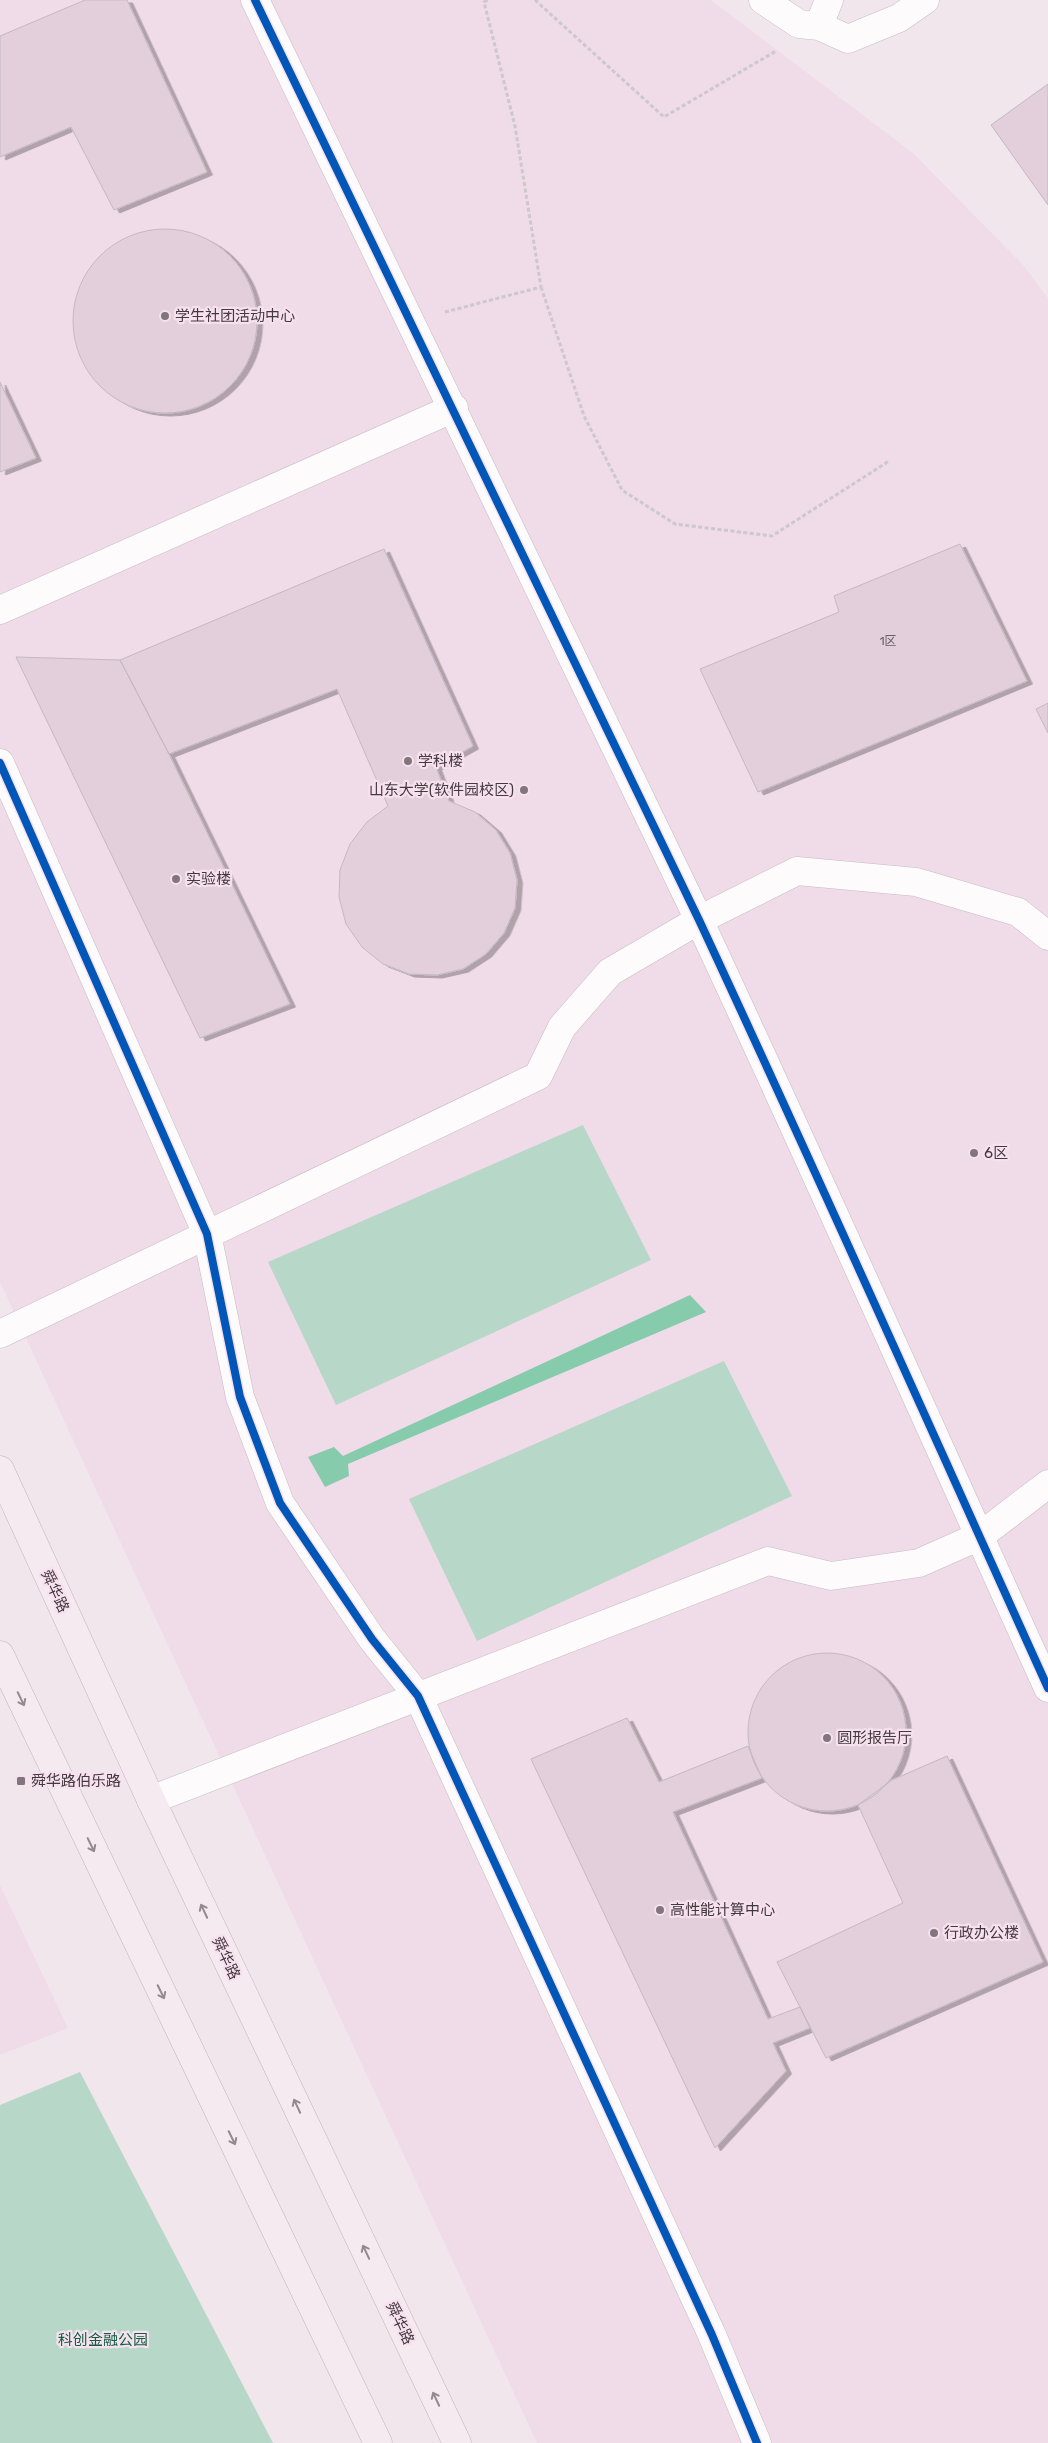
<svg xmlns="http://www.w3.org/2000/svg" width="1048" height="2443" viewBox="0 0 1048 2443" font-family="Rubik,'Noto Sans SC',sans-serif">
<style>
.built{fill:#f0dbe8}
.green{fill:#b7d7c8}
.water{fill:#87cbad}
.building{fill:#e3cedb;stroke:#c3b9bf;filter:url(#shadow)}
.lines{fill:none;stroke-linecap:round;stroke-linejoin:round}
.minor-casing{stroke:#c5bcc1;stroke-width:29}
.major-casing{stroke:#c5b1be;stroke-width:29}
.path{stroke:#ccc8cb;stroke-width:3;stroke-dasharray:4 2.5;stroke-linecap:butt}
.minor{stroke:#fdfbfc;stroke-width:28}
.major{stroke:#f5eaf0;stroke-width:28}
.cycleway-casing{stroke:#f7e1ee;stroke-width:11}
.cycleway{stroke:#0057b8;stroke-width:8}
.oneway{stroke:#93898f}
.poi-dot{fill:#80767c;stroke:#f7e1ee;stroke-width:2}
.labels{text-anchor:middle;stroke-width:4.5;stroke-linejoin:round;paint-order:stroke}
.number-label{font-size:12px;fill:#6b6067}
.poi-label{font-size:15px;fill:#423a3f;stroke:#f7e1ee;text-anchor:start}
.street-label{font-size:15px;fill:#423a3f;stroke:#f7e1ee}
.park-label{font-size:15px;fill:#106042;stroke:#f7e1ee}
</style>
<defs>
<filter id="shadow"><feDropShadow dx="5.5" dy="3" stdDeviation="0" flood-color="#0004"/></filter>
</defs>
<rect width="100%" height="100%" fill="#f2e6ed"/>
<path class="built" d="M0,0h711l202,153 110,112 25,33v2145h-511l-537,-1161z
M0,1885l68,143 -68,27z"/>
<path class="green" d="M583,1125l68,135 -315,145 -68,-143z
M724,1361l68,135 -315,145 -68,-142z
M80,2072l193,371h-273v-338z"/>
<path class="water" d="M690,1295l16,17 -358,152 1,12 -24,11 -17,-30 26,-10 9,9z"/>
<path class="building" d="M85,0h42l80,172 -93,38 -43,-83 -71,30v-121z
M1048,84v121l-57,-80z
M73 321a92 92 0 1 1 184 0a92 92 0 1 1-184 0Z
M0,382l36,76 -36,14z
M960,544l67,137 -269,111 -58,-123 139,-57 -5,-16z
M384,549l89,197 -37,21 13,34 26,11 21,18 14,23 7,27 -2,28 -11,25 -18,21 -23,15 -26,6 -28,-1 -26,-10 -21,-17 -16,-23 -7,-27 1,-27 10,-26 17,-22 21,-16 -51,-117 -168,65 -49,-94z
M16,657l104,3 49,94 121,250 -90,34z
M1048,703v30l-12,-24z
M748 1732a79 79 0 1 1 158 0a79 79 0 1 1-158 0Z
M627,1718l32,64 89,-36 14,32 -89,34 95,207 32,-12 10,21 -37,15 13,28 -71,77 -184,-389z
M947,1756l96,206 -217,96 -49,-96 126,-59 -45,-98 34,-25z"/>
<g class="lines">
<g class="minor-casing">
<path id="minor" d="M255,0c149,306 298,612 444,920 119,255 233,512 349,768
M763,0l36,24 20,2 29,13 51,-21 26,-18
M819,26l10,-26
M0,610l454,-202
M0,763l207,471 33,163 40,106 92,136 46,57 294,639 45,108
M0,1334l538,-258 24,-49 48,-55 89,-52 98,-49 119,11 102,30 30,24
M151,1800l617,-239 63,15 88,-13 61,-27 68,-52"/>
</g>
<g class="major-casing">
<path id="major" d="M0,1470l151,330 306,643
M0,1655l378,788"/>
</g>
<path class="path" d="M535,0l129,117 112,-66
M541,287l43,129 38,74 53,34 97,12 117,-75
M445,312l96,-25 -26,-161 -31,-124 4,-2"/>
<use href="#minor" class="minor"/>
<use href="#major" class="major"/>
<g class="cycleway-casing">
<path id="cycleway" d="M255,0c149,306 298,612 444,920 119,255 233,512 349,768
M0,763l207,471 33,163 40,106 92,136 46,57 294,639 45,108"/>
</g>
<use href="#cycleway" class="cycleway"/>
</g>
<defs><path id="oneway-shaft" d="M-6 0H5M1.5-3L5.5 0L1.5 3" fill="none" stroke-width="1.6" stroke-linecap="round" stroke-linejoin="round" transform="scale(1.25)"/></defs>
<g class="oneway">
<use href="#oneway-shaft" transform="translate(21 1699) rotate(64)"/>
<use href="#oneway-shaft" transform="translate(91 1845) rotate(64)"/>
<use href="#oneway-shaft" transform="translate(204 1911) rotate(-115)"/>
<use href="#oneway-shaft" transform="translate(161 1992) rotate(64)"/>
<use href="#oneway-shaft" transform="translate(297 2106) rotate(-115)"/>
<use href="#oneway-shaft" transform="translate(232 2138) rotate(64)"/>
<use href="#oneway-shaft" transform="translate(366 2252) rotate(-115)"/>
<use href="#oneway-shaft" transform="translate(436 2399) rotate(-115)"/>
</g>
<g class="poi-dot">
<circle cx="165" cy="316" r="5"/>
<circle cx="408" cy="761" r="5"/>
<circle cx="524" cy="790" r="5"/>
<circle cx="176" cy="879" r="5"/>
<circle cx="974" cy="1153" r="5"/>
<circle cx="827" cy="1738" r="5"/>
<rect x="16" y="1776" width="10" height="10" rx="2.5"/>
<circle cx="660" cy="1910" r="5"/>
<circle cx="934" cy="1933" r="5"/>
</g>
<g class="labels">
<g class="number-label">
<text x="888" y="645">1区</text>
</g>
<g class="poi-label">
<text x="175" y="321">学生社团活动中心</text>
<text x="418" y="766">学科楼</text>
<text x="514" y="795" text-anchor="end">山东大学(软件园校区)</text>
<text x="186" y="884">实验楼</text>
<text x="984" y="1158">6区</text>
<text x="837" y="1743">圆形报告厅</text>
<text x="31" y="1786">舜华路伯乐路</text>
<text x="670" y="1915">高性能计算中心</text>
<text x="944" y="1938">行政办公楼</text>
</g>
<g class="street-label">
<text transform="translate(55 1591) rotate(65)" y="5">舜华路</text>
<text transform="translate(226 1958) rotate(65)" y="5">舜华路</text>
<text transform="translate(400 2323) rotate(65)" y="5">舜华路</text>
</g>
<g class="park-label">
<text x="103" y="2345">科创金融公园</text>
</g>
</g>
</svg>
